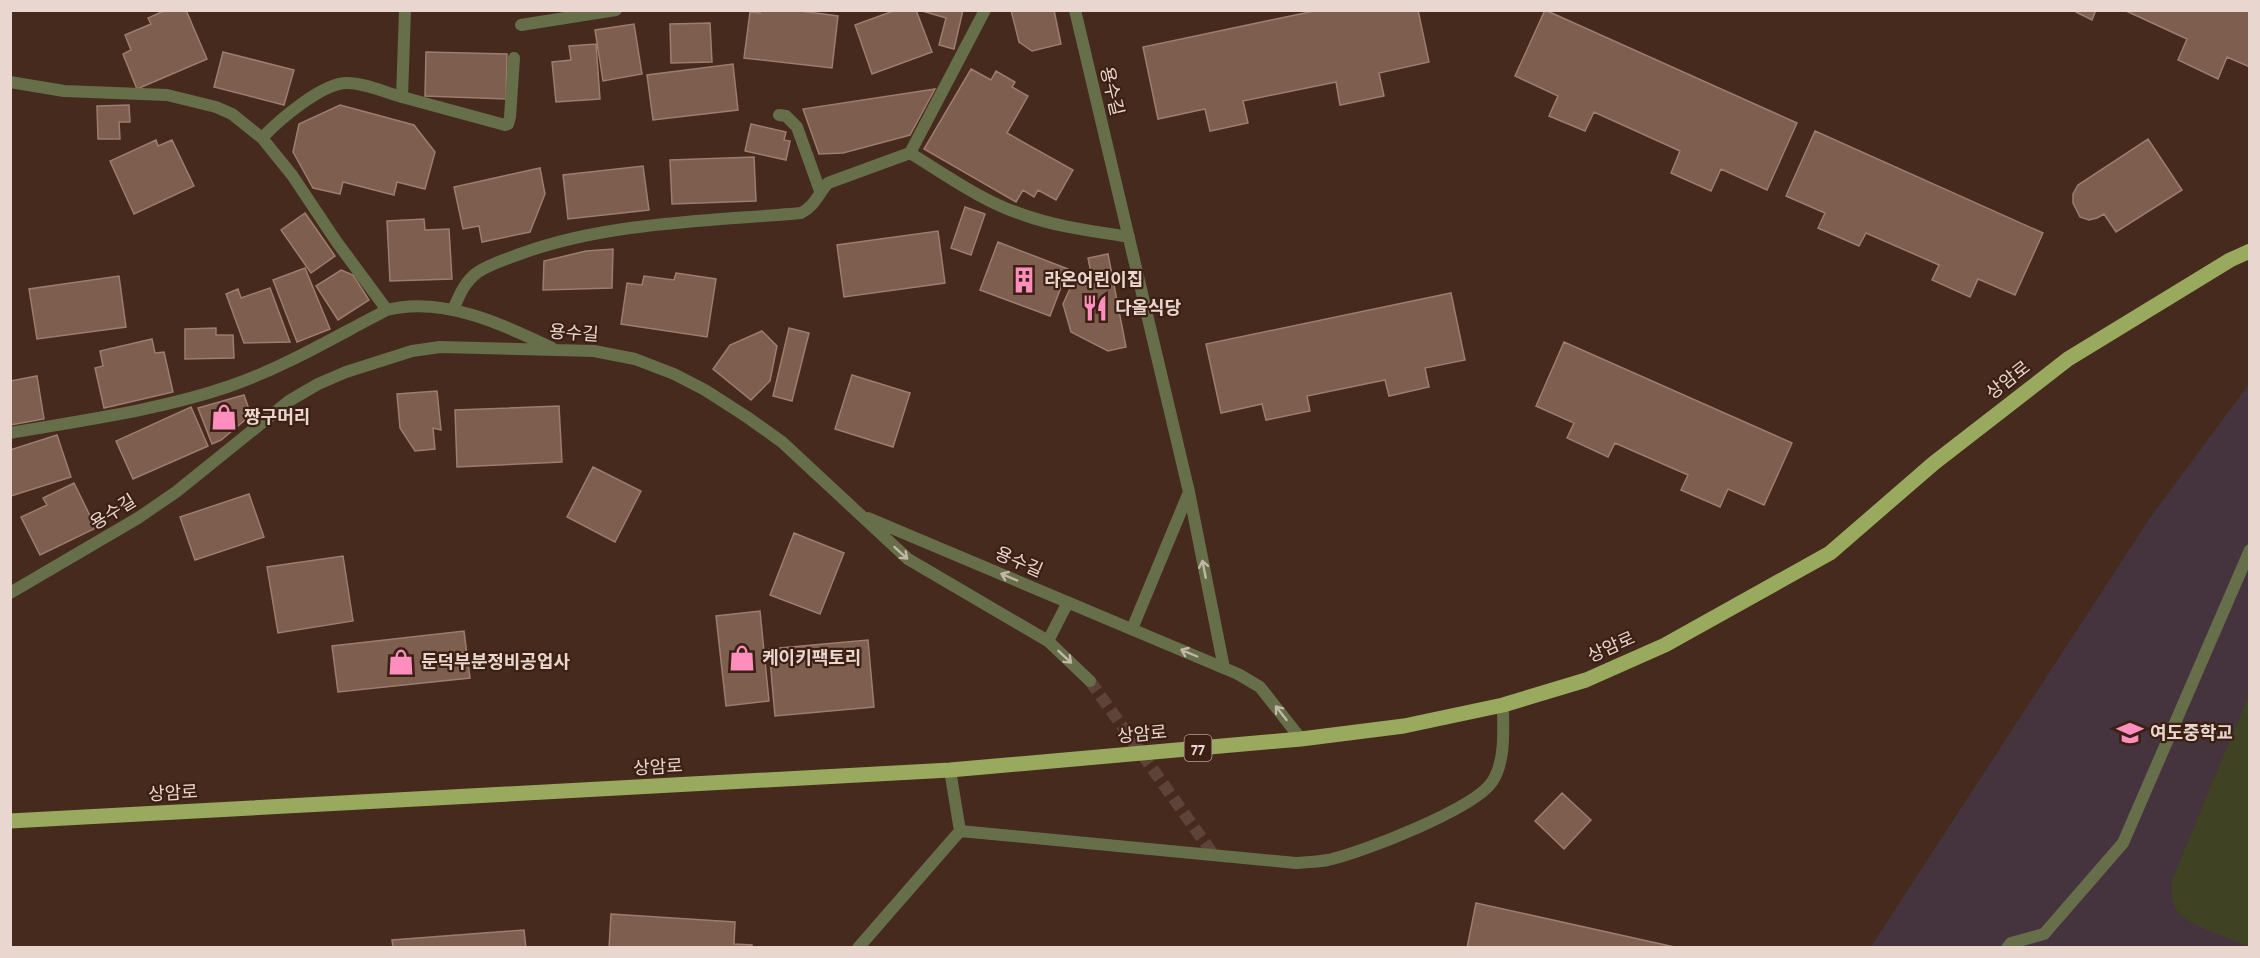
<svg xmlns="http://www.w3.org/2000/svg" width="2260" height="958" viewBox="0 0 2260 958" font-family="'Alegreya Sans','Noto Sans KR',sans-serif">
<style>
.education{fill:#45333d}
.green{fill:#3f4223}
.building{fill:#7d5e4f;stroke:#9e7c6e;stroke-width:1.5}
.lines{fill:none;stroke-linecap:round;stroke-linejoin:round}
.minor-tunnel{stroke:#5e4438;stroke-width:12;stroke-dasharray:12 6;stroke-linecap:butt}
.service{stroke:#666e4a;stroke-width:12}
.minor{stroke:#666e4a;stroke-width:12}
.primary{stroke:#99a95d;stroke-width:15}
.oneway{stroke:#c2b7a6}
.labels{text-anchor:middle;stroke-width:4.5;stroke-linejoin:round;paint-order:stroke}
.shield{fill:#3b2013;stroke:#b59f96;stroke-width:1.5}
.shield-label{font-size:16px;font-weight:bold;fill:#e9d6ce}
.street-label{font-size:18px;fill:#e9d6ce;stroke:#3b2013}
.poi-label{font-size:18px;font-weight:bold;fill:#e9d6ce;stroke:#3b2013;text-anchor:start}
</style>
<rect width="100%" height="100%" fill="#452a1d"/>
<path class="education" d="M2249,384v563l-379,1 279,-429z"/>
<path class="green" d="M2249,694v253c-13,-5 -26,-11 -39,-16 -27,-11 -42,-19 -38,-51z"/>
<path class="building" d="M166,10h20l21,49 -70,30 -14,-35 8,-4 -6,-15 26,-11 -3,-6z
M760,10h33l45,6 -6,52 -88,-10 6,-46 10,1z
M896,10h20l16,42 -60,22 -17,-49z
M919,10h44l-9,39 -15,-4 7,-27z
M1011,10h43l7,34 -29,7 -13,-9z
M1319,10h99l11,52 -50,11 5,23 -44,9 -4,-23 -93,19 5,22 -38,8 -5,-22 -47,10 -15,-72z
M1545,10l252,113 -30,67 -46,-21 -10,22 -40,-18 9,-22 -86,-39 -9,19 -36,-15 9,-20 -43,-20z
M2072,10h24l-4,10z
M2124,10h126v57l-23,-10 -9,22 -40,-19 9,-21z
M710,23l2,39 -41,1 -1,-39z
M634,24l8,50 -39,7 -8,-51z
M596,44l4,55 -44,3 -4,-40 19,-2 -2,-14z
M223,52l71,18 -10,35 -70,-18z
M426,52l81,2 -1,45 -81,-3z
M733,64l5,46 -85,10 -6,-45z
M971,69l20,11 5,-9 19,11 -3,5 16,9 -21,37 66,37 -17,30 -18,-10 -4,7 -11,-7 -7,12 -92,-53z
M935,89l-25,46 -67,18 -24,1 -16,-45z
M129,105l1,17h-11l1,17h-22l-1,-33z
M340,105l74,20 21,27 -10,37 -28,-7 -3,13 -51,-13 -3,12 -27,-6 -20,-36 6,-28z
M751,124l35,8 -2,8 6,1 -4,19 -41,-9z
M1815,131l228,102 -28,62 -37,-16 -8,18 -38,-17 7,-15 -73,-32 -7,13 -41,-18 7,-15 -39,-17z
M2148,139l34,51 -66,42 -12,-18 -7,4 -8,2 -9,-3 -7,-14v-9l5,-9z
M156,140l2,6 14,-6 22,46 -60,28 -24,-53z
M754,157l2,44 -84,3 -2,-44z
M643,166l6,44 -81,9 -5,-44z
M540,168l5,26 -15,38 -48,10 -3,-16 -16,3 -9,-42z
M965,207l20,7 -14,41 -20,-7z
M305,213l30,43 -24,17 -30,-43z
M424,219l1,11 24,-1 3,50 -62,2 -3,-60z
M938,231l7,52 -101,14 -7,-52z
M998,242l70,27 -18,47 -70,-26z
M613,249l-1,39 -69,2 1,-29 42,-10z
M1108,254l18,93 -18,4 -37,-19 -8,-28 10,-22 19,-4 -4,-20z
M305,268l25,61 -33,13 -24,-62z
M341,270l12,5 16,25 -31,20 -22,-34z
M676,273l40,6 -9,58 -86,-13 6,-41 15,2 2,-9 30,4z
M119,276l7,51 -89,12 -8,-50z
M270,288l20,54 -46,1 -18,-49 12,-5 3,9z
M1451,293l14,67 -40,8 4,19 -40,9 -4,-16 -78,16 3,15 -44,9 -4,-16 -41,9 -15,-69z
M216,328v7h17l1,23 -49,1v-30z
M789,328l20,5 -17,68 -19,-5z
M762,331l15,15 -7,35 -19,19 -38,-31 17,-24z
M152,339l3,14 9,-1 9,40 -69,16 -9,-40 8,-2 -3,-15z
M1564,342l228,101 -28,62 -36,-16 -8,18 -39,-17 7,-15 -73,-32 -7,14 -41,-19 7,-15 -38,-17z
M852,375l58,18 -17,54 -58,-18z
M37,376l7,43 -34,6v-44z
M437,391l4,39 -8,-2 2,21 -20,2 -15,-23 -3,-34z
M244,395l7,20 -30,25 -9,4 -14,-36z
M559,406l3,56 -105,5 -2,-57z
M191,407l17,39 -75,33 -17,-38z
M57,435l14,42 -60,19 -1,-46z
M593,467l48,24 -26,51 -48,-25z
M74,483l22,45 -56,27 -19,-38 26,-12 -4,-7z
M249,494l15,43 -69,23 -15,-43z
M794,533l50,20 -24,61 -50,-19z
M343,556l10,65 -75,12 -11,-66z
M760,611l9,90 -43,5 -10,-90z
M464,631l6,47 -132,14 -6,-46z
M868,640l6,67 -99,9 -6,-67z
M1562,793l29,27 -27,29 -29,-28z
M1476,903l203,45h-212z
M611,914l124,8 -1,22 18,1v3h-143z
M524,930l2,18h-133l-1,-8z"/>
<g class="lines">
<path class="minor-tunnel" d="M1090,681l123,173"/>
<path class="service" d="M521,25l95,-15
M402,97l103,28 3,-1 2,-7 4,-59
M779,115l7,1 11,11 23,64
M910,153c36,22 73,49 114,62 33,12 70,16 105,22
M2007,948l4,-5 33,-9 79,-91 127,-293"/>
<path class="minor" d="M1075,10l114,482 -57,137
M10,82l54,9 103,4 49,12 16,7 30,24 30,37 44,66 51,69c55,-14 116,14 165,38
M262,138c17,-18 60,-55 85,-55 18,0 37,9 55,14l3,-87
M453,310c6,-14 11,-28 25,-38 12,-8 28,-13 42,-18 86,-32 190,-33 281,-41 14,-7 17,-19 27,-30l82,-30 75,-143
M10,433c74,-13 150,-23 220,-47 55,-19 106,-50 157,-76
M1189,492l35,176
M868,518l370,156 22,13 41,52
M10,593l128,-75 38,-26 113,-91 29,-17 28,-12 66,-21 28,-4 154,4 41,8 39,15 31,16 42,27 35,25 126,117 140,82 42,40
M1048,641l20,-39
M950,770l10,61 336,32c10,-1 21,-1 32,-3 33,-7 146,-51 164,-78 14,-21 11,-52 11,-77
M858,948l102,-117"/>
<path class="primary" d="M10,821l940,-51 351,-31 103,-13 99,-21 83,-25 79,-35 165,-92 104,-90 134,-104 162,-99 20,-9"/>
</g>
<defs><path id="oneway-shaft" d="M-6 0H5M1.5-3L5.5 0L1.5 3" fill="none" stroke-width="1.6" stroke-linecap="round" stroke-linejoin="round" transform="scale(1.5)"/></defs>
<g class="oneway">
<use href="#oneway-shaft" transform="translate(901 553) rotate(42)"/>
<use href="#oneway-shaft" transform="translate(1204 569) rotate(-101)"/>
<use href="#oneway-shaft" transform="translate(1009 577) rotate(-157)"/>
<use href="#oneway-shaft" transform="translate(1189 653) rotate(-157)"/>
<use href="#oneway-shaft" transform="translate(1065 657) rotate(43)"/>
<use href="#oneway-shaft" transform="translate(1281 713) rotate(-128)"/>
</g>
<defs>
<g id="building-bare" transform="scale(2.07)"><path d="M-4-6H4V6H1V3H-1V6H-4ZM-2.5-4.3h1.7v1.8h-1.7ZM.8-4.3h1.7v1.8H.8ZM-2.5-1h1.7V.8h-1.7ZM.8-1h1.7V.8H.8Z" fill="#fe8ebd" stroke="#3b2013" stroke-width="2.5" paint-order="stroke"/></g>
<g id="restaurant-bare" transform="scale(2.07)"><path d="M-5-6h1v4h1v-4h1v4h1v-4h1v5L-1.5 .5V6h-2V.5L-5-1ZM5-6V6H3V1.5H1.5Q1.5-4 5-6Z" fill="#fe8ebd" stroke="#3b2013" stroke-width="2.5" paint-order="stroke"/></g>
<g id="shop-bare" transform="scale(2.07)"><path d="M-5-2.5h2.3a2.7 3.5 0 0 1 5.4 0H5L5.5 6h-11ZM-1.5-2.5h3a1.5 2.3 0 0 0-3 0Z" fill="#fe8ebd" stroke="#3b2013" stroke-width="2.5" paint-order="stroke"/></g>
<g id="school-bare" transform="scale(2.07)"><path d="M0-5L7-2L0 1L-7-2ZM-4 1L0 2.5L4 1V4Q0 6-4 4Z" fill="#fe8ebd" stroke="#3b2013" stroke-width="2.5" paint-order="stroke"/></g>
</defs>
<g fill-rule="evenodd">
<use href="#building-bare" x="1024" y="280"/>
<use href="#restaurant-bare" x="1095" y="308"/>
<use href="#shop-bare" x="224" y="417"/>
<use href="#shop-bare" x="742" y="658"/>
<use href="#shop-bare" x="401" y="662"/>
<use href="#school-bare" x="2130" y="733"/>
</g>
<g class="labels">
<rect class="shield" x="1184.5" y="735" width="27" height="26" rx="4.5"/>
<g class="shield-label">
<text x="1198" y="754">77</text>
</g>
<g class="street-label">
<text transform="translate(1112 91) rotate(77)" y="6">용수길</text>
<text transform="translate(574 333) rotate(4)" y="6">용수길</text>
<text transform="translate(2008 380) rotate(-38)" y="6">상암로</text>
<text transform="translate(113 512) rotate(-32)" y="6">용수길</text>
<text transform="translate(1019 562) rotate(23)" y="6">용수길</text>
<text transform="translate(1611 647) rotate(-24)" y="6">상암로</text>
<text transform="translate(1142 734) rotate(-5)" y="6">상암로</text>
<text transform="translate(658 767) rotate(-3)" y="6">상암로</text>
<text transform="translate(173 793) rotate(-3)" y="6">상암로</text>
</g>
<g class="poi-label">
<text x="1044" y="286">라온어린이집</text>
<text x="1115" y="314">다올식당</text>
<text x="244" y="423">짱구머리</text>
<text x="762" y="664">케이키팩토리</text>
<text x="421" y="668">둔덕부분정비공업사</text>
<text x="2150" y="739">여도중학교</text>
</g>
</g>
<rect width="2260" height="958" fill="none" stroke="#e9d6ce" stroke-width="24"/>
</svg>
